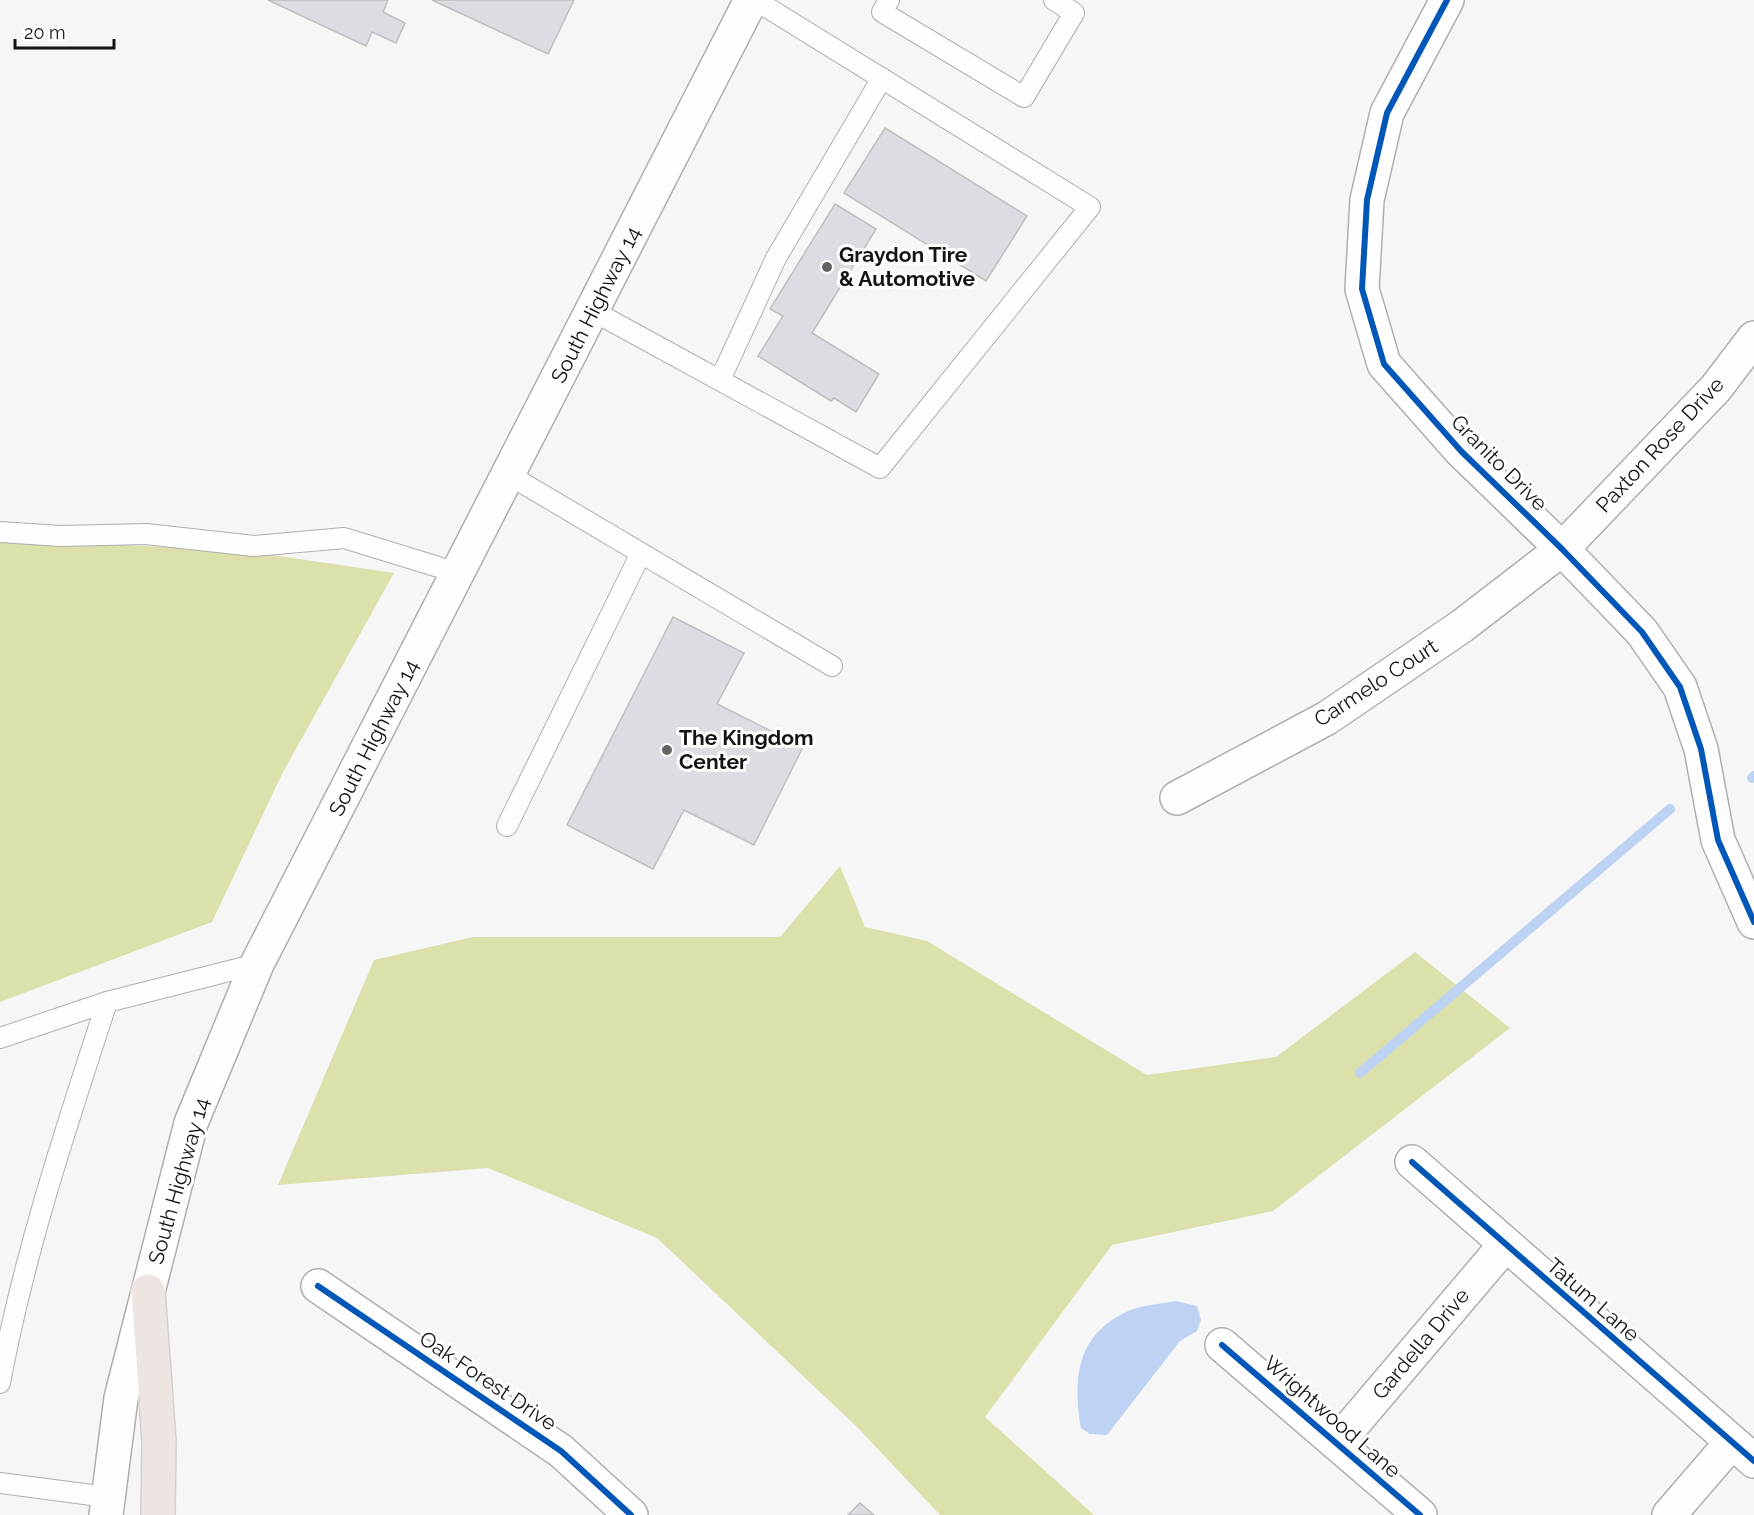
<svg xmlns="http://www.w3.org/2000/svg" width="1754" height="1515" viewBox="0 0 1754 1515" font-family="Raleway,sans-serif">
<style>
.green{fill:#dce0ab}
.water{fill:#bed2f4}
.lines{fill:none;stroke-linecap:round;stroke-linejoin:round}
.stream{stroke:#bed2f4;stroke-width:10}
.building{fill:#dcdde2;stroke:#bfbfbf;stroke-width:1.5}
.lane-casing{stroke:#afafb0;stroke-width:22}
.street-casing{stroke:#afafb0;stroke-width:36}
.secondary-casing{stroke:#afafb0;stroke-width:36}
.primary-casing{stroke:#d1d1d2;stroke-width:36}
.lane{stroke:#fefefe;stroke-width:20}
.street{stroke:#fefefe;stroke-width:33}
.secondary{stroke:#fefefe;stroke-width:33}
.primary{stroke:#ece5e2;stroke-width:33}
.cycleway-casing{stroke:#fff;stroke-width:10}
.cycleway{stroke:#0057b8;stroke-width:6}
.poi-dot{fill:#636364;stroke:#fff;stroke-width:2}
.labels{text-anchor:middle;stroke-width:6;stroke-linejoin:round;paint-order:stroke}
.poi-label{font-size:21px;font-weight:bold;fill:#141415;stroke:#fff;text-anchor:start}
.street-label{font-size:21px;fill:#141415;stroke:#fff}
</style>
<rect width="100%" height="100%" fill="#f6f6f7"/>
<path class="green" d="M0,539l245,12 149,22 -112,201 -70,148 -212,80z
M840,866l25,61 62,14 220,134 129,-18 139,-105 95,76 -237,183 -161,34 -127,172 109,98h-154l-83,-88 -200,-189 -169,-70 -210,17 96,-225 99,-23h307z"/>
<path class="water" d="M1176,1301l21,5 4,14 -4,11 -17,10 -73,94 -17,-1 -9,-6c-8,-49 -5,-92 45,-116 14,-7 35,-8 50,-11z"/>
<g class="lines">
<path class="stream" d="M1752,778l2,-2
M1360,1073l310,-264"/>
</g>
<path class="building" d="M268,0h120l-5,12 22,11 -9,20 -24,-11 -6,14z
M432,0h142l-26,54z
M885,128l142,88 -41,65 -142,-88z
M835,204l41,25 -64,104 67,41 -23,38 -22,-14 -3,3 -73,-45 25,-40 -13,-7z
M673,617l71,36 -27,51 86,43 -49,98 -70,-35 -31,59 -86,-44z
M860,1503l14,12h-26z"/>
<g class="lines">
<g class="lane-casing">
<path id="lane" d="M889,0l-7,12 142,85 50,-84 -20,-13
M593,311l287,157 210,-261 -335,-207
M720,380l56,-122 106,-180
M509,475l323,191
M0,532l61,4 85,-2 108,12 90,-8 114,35
M507,826l134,-273
M0,1038l107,-36 150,-38
M0,1383c24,-130 66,-255 107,-381
M0,1483l107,14"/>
</g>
<g class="street-casing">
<path id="street" d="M1447,0l-60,113 -20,87 -5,89 22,75 77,87 101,98 80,83 38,55 21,62 17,91 36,82
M1177,798l150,-80 135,-92 100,-77 154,-161 38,-50
M1412,1162l342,299
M318,1286l243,165 70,64
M1222,1345l198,170
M1337,1443l168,-198
M1669,1515l62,-72"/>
</g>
<g class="secondary-casing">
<path id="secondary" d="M106,1515l15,-117 70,-275 66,-159 494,-964"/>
</g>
<g class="primary-casing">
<path id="primary" d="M148,1291l11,150 -1,74"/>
</g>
<use href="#lane" class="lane"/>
<use href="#street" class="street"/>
<use href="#secondary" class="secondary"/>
<use href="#primary" class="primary"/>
<g class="cycleway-casing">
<path id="cycleway" d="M1447,0l-60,113 -20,87 -5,89 22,75 77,87 101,98 80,83 38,55 21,62 17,91 36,82
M1412,1162l342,299
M318,1286l243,165 70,64
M1222,1345l198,170"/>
</g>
<use href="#cycleway" class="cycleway"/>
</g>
<g class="poi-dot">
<circle cx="827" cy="267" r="6"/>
<circle cx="667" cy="750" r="6"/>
</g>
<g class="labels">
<g class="poi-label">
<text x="839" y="262">Graydon Tire<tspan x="839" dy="24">&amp; Automotive</tspan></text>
<text x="679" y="745">The Kingdom<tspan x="679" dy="24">Center</tspan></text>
</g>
<g class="street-label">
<text transform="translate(596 305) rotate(-63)" y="7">South Highway 14</text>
<text transform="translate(1660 445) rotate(-47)" y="7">Paxton Rose Drive</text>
<text transform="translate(1499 463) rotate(45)" y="7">Granito Drive</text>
<text transform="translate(1376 683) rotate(-33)" y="7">Carmelo Court</text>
<text transform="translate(374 738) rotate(-63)" y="7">South Highway 14</text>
<text transform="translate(179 1181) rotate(-74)" y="7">South Highway 14</text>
<text transform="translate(1593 1300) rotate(41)" y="7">Tatum Lane</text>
<text transform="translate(1421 1344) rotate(-50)" y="7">Gardella Drive</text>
<text transform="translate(488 1381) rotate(34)" y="7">Oak Forest Drive</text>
<text transform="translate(1332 1417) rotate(41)" y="7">Wrightwood Lane</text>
</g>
</g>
<path d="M15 39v9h99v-9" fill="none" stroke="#141415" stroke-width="3"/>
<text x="24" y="39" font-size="18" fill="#141415" stroke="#ffffff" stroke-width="4.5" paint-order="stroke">20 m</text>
</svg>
